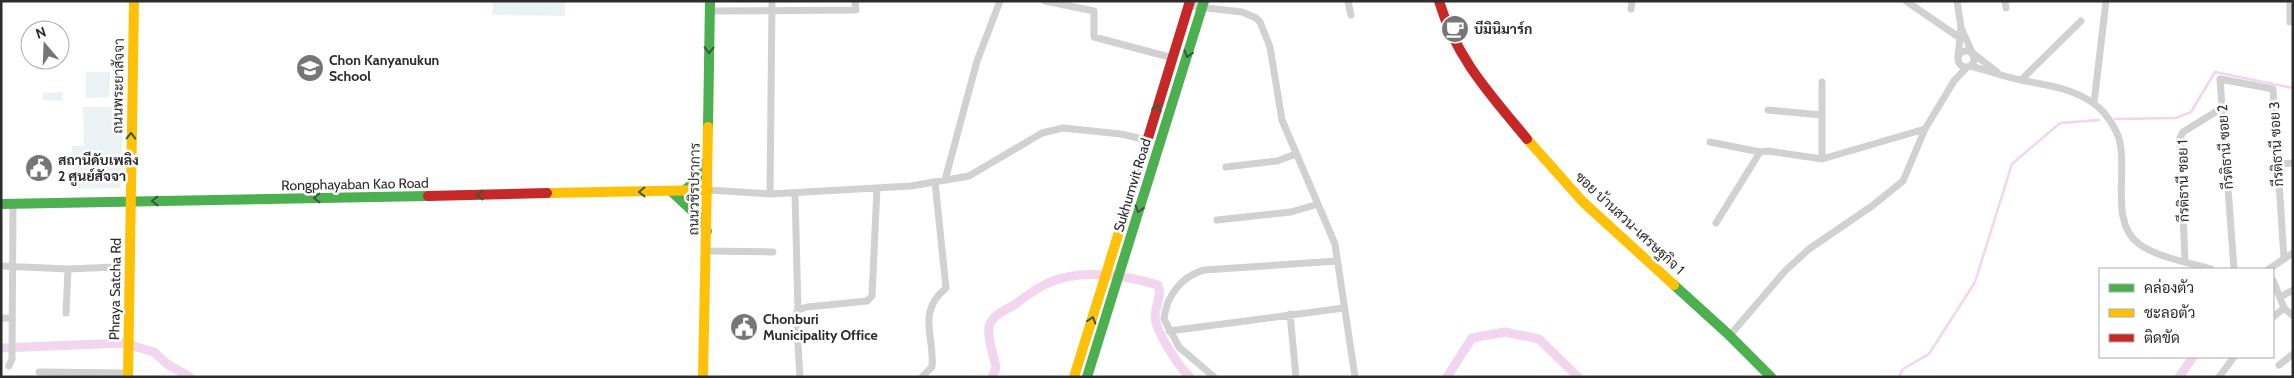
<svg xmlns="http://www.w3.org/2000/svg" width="2294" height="378" viewBox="0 0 2294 378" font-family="Cabin,Sarabun,sans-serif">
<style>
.green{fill:#eaf2f3}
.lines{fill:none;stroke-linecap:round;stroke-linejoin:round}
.stream{stroke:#f2d5ee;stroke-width:2.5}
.canal{stroke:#f2d5ee;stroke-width:9}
.street{stroke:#d1d1d1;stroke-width:7}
.fast{stroke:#4caf50;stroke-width:10}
.slow{stroke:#ffc107;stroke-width:10}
.jam{stroke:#c62828;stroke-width:10}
.oneway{stroke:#375a39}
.labels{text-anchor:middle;stroke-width:5;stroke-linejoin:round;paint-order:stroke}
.poi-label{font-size:14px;font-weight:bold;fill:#2c2c2c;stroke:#fff;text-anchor:start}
.street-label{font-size:14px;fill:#2c2c2c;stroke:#fff}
</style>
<rect width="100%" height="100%" fill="#fff"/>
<path class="green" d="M493,1h72v15l-73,-1z
M86,72h24l-1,25 -23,1z
M63,92l-1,9 -19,-1v-7z
M83,107h40l-2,81 -47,1 -2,-43h12z"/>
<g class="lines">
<path class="stream" d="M2115,119l61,-1 15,-6 24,-40 78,16
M1899,377l4,-8 26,-15 46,-72 37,-118 48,-41 39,-3"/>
<path class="canal" d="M1,348l122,-5 31,9 13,12 23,13
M992,377l4,-9c-2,-13 -9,-28 -7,-41 2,-11 16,-17 25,-22 10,-7 21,-16 32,-21 32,-16 79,-9 112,1 4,12 -2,19 -3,31 0,15 24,51 35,61
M1447,377l25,-39 33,-6 34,7 39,38
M2179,377l14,-20"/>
<path class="street" d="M1045,1l49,10v26l79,21
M1348,1l3,14
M1906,1l54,37
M1957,1l4,26 -3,29
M2005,1l1,7
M1189,6l53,6 14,6 4,4 10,25 12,73 53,124 20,133
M1631,9l1,-8
M710,11l146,-1 -1,-9
M2290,22v-21
M1961,28l11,24
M1958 59a8 8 0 1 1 16 0a8 8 0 1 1-16 0Z
M1974,54l23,18
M1970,66c17,4 34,11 51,14 25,5 51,8 72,23 11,7 25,27 27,40 7,30 -10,80 19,101 18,13 50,19 72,25
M2021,80l60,-59
M2094,103l12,-102
M1768,110l54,5
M1710,142l50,10 8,-1 54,8 103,-30
M1822,159v-77
M2277,164l16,-1
M1226,167l51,-6 19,-7
M945,180l32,-119 23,-60
M708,190l62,4 141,-8 58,-10 73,-43 21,-5 58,6 26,6
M795,193l3,117
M770,194l2,-193
M1217,220l74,-8 27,-8
M1716,223l44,-71
M706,251l67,1
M2181,261l4,1 -5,-124 3,-6 39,-24
M1,266l67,3 48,-2
M2234,269l-14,-190 53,10 11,170
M2269,269l24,-16
M2273,280l11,28 9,8
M2280,297l13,-7
M66,313l2,-44
M1290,314l6,63
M2273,317l11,-9
M1,318h11
M1169,331l175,-23
M1731,334l54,-63 24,-22 63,-43 31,-25 22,-52 29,-48 13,-14
M2279,365l14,-11
M9,366l3,-7 1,-155
M39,372l89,1
M800,377l-4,-63 2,-4 9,-3 60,-6 5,-5 5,-108
M922,377l10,-10c3,-31 -16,-54 14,-79l-11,-106
M1214,377l-35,-30 -15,-28c2,-23 18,-43 40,-49l133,-9
M2219,377l15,-20"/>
<path class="fast" d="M708,127l2,-126
M685,190l17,-15 3,-12
M671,191l29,27 7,13
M1,204l427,-8
M1674,285l54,49 43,43
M1087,377l117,-376"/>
<path class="slow" d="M1527,139l56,63 91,83
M547,193l161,-3
M128,377l6,-376
M703,377l5,-250
M1074,377l59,-190"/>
<path class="jam" d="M1439,1c17,57 51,93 88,138
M1133,187l57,-186
M428,196l119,-3"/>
</g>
<defs><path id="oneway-chevron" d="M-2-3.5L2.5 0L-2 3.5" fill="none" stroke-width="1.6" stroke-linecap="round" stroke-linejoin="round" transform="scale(1.25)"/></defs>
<g class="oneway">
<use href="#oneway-chevron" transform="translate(709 50) rotate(91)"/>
<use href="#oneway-chevron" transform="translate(1188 54) rotate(107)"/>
<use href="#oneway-chevron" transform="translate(1157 108) rotate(-74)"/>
<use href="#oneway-chevron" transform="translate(131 136) rotate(-89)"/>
<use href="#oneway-chevron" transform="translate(642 192) rotate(179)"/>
<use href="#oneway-chevron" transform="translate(480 195) rotate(179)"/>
<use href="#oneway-chevron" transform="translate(317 198) rotate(179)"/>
<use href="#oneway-chevron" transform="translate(155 201) rotate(179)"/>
<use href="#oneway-chevron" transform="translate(1139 209) rotate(107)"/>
<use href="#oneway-chevron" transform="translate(1092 320) rotate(-73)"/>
</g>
<defs>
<g id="cafe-disc" transform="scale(1.4375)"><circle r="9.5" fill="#767676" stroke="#fff"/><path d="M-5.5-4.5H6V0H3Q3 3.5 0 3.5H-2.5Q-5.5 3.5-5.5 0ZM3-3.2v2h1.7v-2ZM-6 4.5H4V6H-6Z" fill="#fff"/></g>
<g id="school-disc" transform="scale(1.4375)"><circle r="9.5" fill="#767676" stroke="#fff"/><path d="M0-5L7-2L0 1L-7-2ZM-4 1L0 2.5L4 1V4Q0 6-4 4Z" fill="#fff"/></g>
<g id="civic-disc" transform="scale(1.4375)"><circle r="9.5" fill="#767676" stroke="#fff"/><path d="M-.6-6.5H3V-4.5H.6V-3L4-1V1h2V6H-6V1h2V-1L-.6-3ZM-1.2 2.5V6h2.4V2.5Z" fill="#fff"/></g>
</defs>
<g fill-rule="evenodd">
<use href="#cafe-disc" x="1455" y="29"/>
<use href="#school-disc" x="310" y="68"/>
<use href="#civic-disc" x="39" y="168"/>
<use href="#civic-disc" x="744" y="327"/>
</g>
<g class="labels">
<g class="poi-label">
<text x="1474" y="34">บีมินิมาร์ก</text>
<text x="329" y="65">Chon Kanyanukun<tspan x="329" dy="16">School</tspan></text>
<text x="58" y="165">สถานีดับเพลิง<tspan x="58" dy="16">2 ศูนย์สัจจา</tspan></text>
<text x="763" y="324">Chonburi<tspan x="763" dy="16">Municipality Office</tspan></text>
</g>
<g class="street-label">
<text transform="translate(118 86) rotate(-89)" y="5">ถนนพระยาสัจจา</text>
<text transform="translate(2276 144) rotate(-93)" y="5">กีรติธานี ซอย 3</text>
<text transform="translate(2225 147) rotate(-94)" y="5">กีรติธานี ซอย 2</text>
<text transform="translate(2183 181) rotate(-91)" y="5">กีรติธานี ซอย 1</text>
<text transform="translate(355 184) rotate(-1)" y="5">Rongphayaban Kao Road</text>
<text transform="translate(1132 185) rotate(-73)" y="5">Sukhumvit Road</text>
<text transform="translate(694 189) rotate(-89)" y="5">ถนนวชิรปราการ</text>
<text transform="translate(1630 223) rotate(43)" y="5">ซอย บ้านสวน-เศรษฐกิจ 1</text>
<text transform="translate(115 289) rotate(-89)" y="5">Phraya Satcha Rd</text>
</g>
</g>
<rect width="2294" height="378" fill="none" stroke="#2c2c2c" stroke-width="5"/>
<rect x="2099" y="268" width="175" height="90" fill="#ffffff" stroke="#ababab"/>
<rect x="2109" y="284" width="25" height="8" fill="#4caf50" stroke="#ababab"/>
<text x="2144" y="293" font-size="15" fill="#2c2c2c">คล่องตัว</text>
<rect x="2109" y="309" width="25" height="8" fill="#ffc107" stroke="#ababab"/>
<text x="2144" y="318" font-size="15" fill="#2c2c2c">ชะลอตัว</text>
<rect x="2109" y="334" width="25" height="8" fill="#c62828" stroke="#ababab"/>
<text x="2144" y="343" font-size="15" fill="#2c2c2c">ติดขัด</text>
<g transform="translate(45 45) rotate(341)"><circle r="24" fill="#ffffff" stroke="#ababab"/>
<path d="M0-4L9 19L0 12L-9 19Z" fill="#767676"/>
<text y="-8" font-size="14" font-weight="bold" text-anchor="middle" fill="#2c2c2c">N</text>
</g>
</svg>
